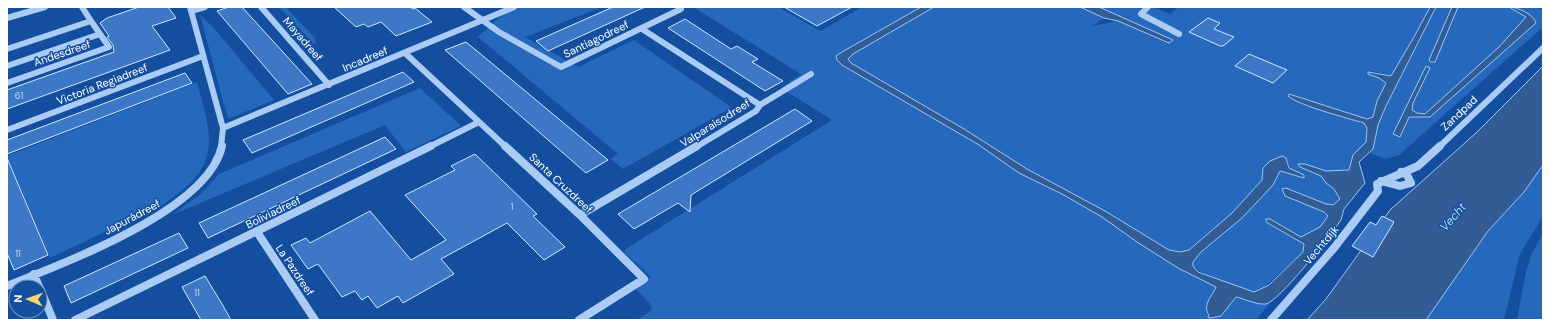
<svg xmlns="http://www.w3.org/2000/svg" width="1550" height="327" viewBox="0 0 1550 327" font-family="'DM Sans',sans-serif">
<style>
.green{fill:#2669bc}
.water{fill:#315c96;stroke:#9cc6f7}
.building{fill:#3c78c5;stroke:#d2e6fe}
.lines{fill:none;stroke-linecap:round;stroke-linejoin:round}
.minor-far1{stroke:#aacbf4;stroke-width:6}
.minor{stroke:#aacbf4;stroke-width:8}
.labels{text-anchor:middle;stroke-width:3;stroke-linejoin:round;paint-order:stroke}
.number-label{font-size:9px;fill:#ceddf0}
.street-label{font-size:11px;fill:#fff;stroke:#134f9e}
.water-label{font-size:12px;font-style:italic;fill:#b6d5fa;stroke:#134f9e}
</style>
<rect width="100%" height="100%" fill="#134f9e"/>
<path class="green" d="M279,7h13l-5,2 28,29 1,4 -2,2z
M511,7h91l-77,30 53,30 56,-27 97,67v1l-108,61 -12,-10 7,-5 -140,-117z
M693,7h85l43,24 41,-24h59l-71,40 7,4 77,-44h146l24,11 -12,8 26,-5 51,22 4,-3 -74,-33h54l17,7 9,-7h251l-16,30 -23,39 -19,-5 -4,3 11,4 7,5 -9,18 -4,16 -6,2 -45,-15 -3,5 45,14 3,5 -1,15 -13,12 -4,15 -23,1 -17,-6 -9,2 21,9 5,7 8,6 6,10 -7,6 -7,-1 -40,-16 42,28 -8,11 -19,10 -31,-18h-4v3l38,22 -1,8 -41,37c-2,1 -6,3 -9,3 -11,0 -52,-18 -60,-26v-4l8,-10 41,-34 31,-33 7,-14 20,6 3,-2 -12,-5 -4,-11 -24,9 -1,12 -30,33 -46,39 -17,-2 -65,-40 113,77 -11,19 2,9 27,-20 32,9 4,-2 -15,18h-619l15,-10 -2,-6 -14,-15 1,-2 14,-10 -27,-25 1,-1 -1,-1 208,-130 -51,-32 20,-14z
M1436,7h100l7,3v17l-144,128 -13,4 -16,-6 3,-4 5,-24 8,-19z
M200,15l13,12 61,73 -46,19z
M197,82c17,62 24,84 -35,123l-112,53 -43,-102z
M420,88l41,38 -55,26 -21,-27 -213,90 30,-22 17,-19z
M1543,165v51l-23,38 -16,66h-78l62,-89 36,-39z
M1543,234v86h-26l9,-49 6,-18z"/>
<path class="water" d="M921,7h13l-81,47 -5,5 3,4 113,66 63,40 78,42 64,39 11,2 9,-2 43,-37 30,-33 1,-12 7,-7 12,-5 4,2 3,10 15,7v3l-24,-7 -7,14 -31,33 -41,34 -8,10v4l5,6 56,20 15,-7 34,-33 1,-8 -38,-22v-3h4l31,18 19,-10 8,-11 -4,-4 -39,-16 -3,-7 4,-1 40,16 7,1 7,-6 -6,-10 -8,-6 -5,-7 -21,-9 -2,-3h7l21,7 23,-1 4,-15 13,-13 1,-14 -3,-5c-17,-5 -64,-17 -76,-27l1,-2 78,25 6,-2 4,-16 9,-18 -7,-5 -11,-4v-2l23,4 23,-39 16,-30h6l-50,99 -8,19 -5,24 -14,13 6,21 -21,26 -3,11 -5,7c-9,13 -57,74 -70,77 -9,1 -21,-5 -30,-7l-15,19 -11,2 -2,-1 1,-2c-7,-9 3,-19 7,-28l-38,-19 -41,-26 -35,-25 -40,-23 -43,-21 -40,-28 -137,-80 -5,-5 -1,-4 6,-4z
M1080,7h19l74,33 -4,3 -51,-22 -14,-3z
M1452,7h6l-23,55h-4l-2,-2z
M1509,7c9,0 25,8 27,16l-106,94h-21l-9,20 -7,-3 33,-68 4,2 -17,35 -1,7 5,3 8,1 75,-68 26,-29z
M1543,66v99l-19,27 -36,39 -62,89h-119l19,-21 64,-89 86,-77z"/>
<path class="building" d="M139,7h29l8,11 -24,8 18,24 -163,59v-19l107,-38 -1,-7 -6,-8 2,-1 -9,-13 7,-5z
M229,7h13l70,77 -24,10 -71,-83z
M334,7h76l3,2 2,-1 17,14 -36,14 -15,-14 -13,5 -4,-3 -8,3z
M613,7h32l-97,44 -12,-10z
M784,7h68l-35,19z
M1208,18l12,5 -6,6 20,8 -11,9h-3l-31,-14z
M685,19l46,30 6,-3 21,13 -6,3 31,19 -18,10 -97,-63z
M466,42l46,38 96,80 -22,13 -141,-123z
M1249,54l38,16 -14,13 -38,-17z
M403,72l11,10 -162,71 -9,-13z
M185,73l7,10 -185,71v-14z
M795,109l17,12 -121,74 -1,17 -12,-9 -44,26 -16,-15z
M385,137l11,12 -188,89 -9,-15z
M475,154l62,60 -4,2 32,31 -21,13 -37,-37 -66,36 13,15 -51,29 -5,-7 -21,12 -9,-12 -6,4 -7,-9 -13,6 -24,-33 -10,5 -17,-24 15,-7 4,5 60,-32 41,49 35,-20 -41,-45 50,-25 -4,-4z
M7,158l41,97 -34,15 -7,-17z
M1382,216l12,6 -21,35 -21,-11 18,-24 6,3z
M179,233l9,15 -117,55 -7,-17z
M205,276l17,28 9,16h-30l-19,-33z"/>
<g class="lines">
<path class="minor-far1" d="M190,7l33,121 -2,19
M261,7l68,78
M464,7l35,25 62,35 120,-58
M1148,7l-7,7 38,20
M191,11l14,-4
M7,18l38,-11
M642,29l118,76 -4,6 -60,36
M7,49l84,-28 -9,-14
M405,53l101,94
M7,66l93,-32
M7,83l102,-36 -18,-26
M760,105l51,-31
M223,128l291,-121
M7,130l196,-74
M429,147l50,-25
M1439,147l104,-99"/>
<path class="minor" d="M505,146l75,69 64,64 -65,41
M1381,181l19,5 11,-3 -4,-8 -6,-3
M580,215l117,-69
M257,232l58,88
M34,274l5,13
M7,286c56,-23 201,-75 215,-140
M40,288l13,32
M75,320l356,-174
M1271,320l63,-72 44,-57 -1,-7 41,-18 22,-20"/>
</g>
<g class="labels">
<g class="number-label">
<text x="19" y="99">61</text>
<text x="512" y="210">1</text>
<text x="18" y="257">11</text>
<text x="197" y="296">11</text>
</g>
<g class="street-label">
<text transform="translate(303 39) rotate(49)" y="4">Mayadreef</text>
<text transform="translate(596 39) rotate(-26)" y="4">Santiagodreef</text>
<text transform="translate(62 53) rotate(-19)" y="4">Andesdreef</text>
<text transform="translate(365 59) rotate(-23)" y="4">Incadreef</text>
<text transform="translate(102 84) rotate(-21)" y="4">Victoria Regiadreef</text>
<text transform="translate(1459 113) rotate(-43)" y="4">Zandpad</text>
<text transform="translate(715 123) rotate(-32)" y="4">Valparaisodreef</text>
<text transform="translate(561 183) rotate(43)" y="4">Santa Cruzdreef</text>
<text transform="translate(273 212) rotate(-26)" y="4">Boliviadreef</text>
<text transform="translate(132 217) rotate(-28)" y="4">Japurádreef</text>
<text transform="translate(1321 245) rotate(-50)" y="4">Vechtdijk</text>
<text transform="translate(295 270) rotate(56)" y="4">La Pazdreef</text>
</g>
<g class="water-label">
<text transform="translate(1453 217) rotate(-49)" y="4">Vecht</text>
</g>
</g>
<rect width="1550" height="327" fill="none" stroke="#ffffff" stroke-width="16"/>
<g transform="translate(28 299) rotate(272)"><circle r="19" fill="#134f9e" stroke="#7195c5"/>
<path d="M0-3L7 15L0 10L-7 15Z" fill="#ffd66d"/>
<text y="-6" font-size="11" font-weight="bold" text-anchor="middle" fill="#ffffff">N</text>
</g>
</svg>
